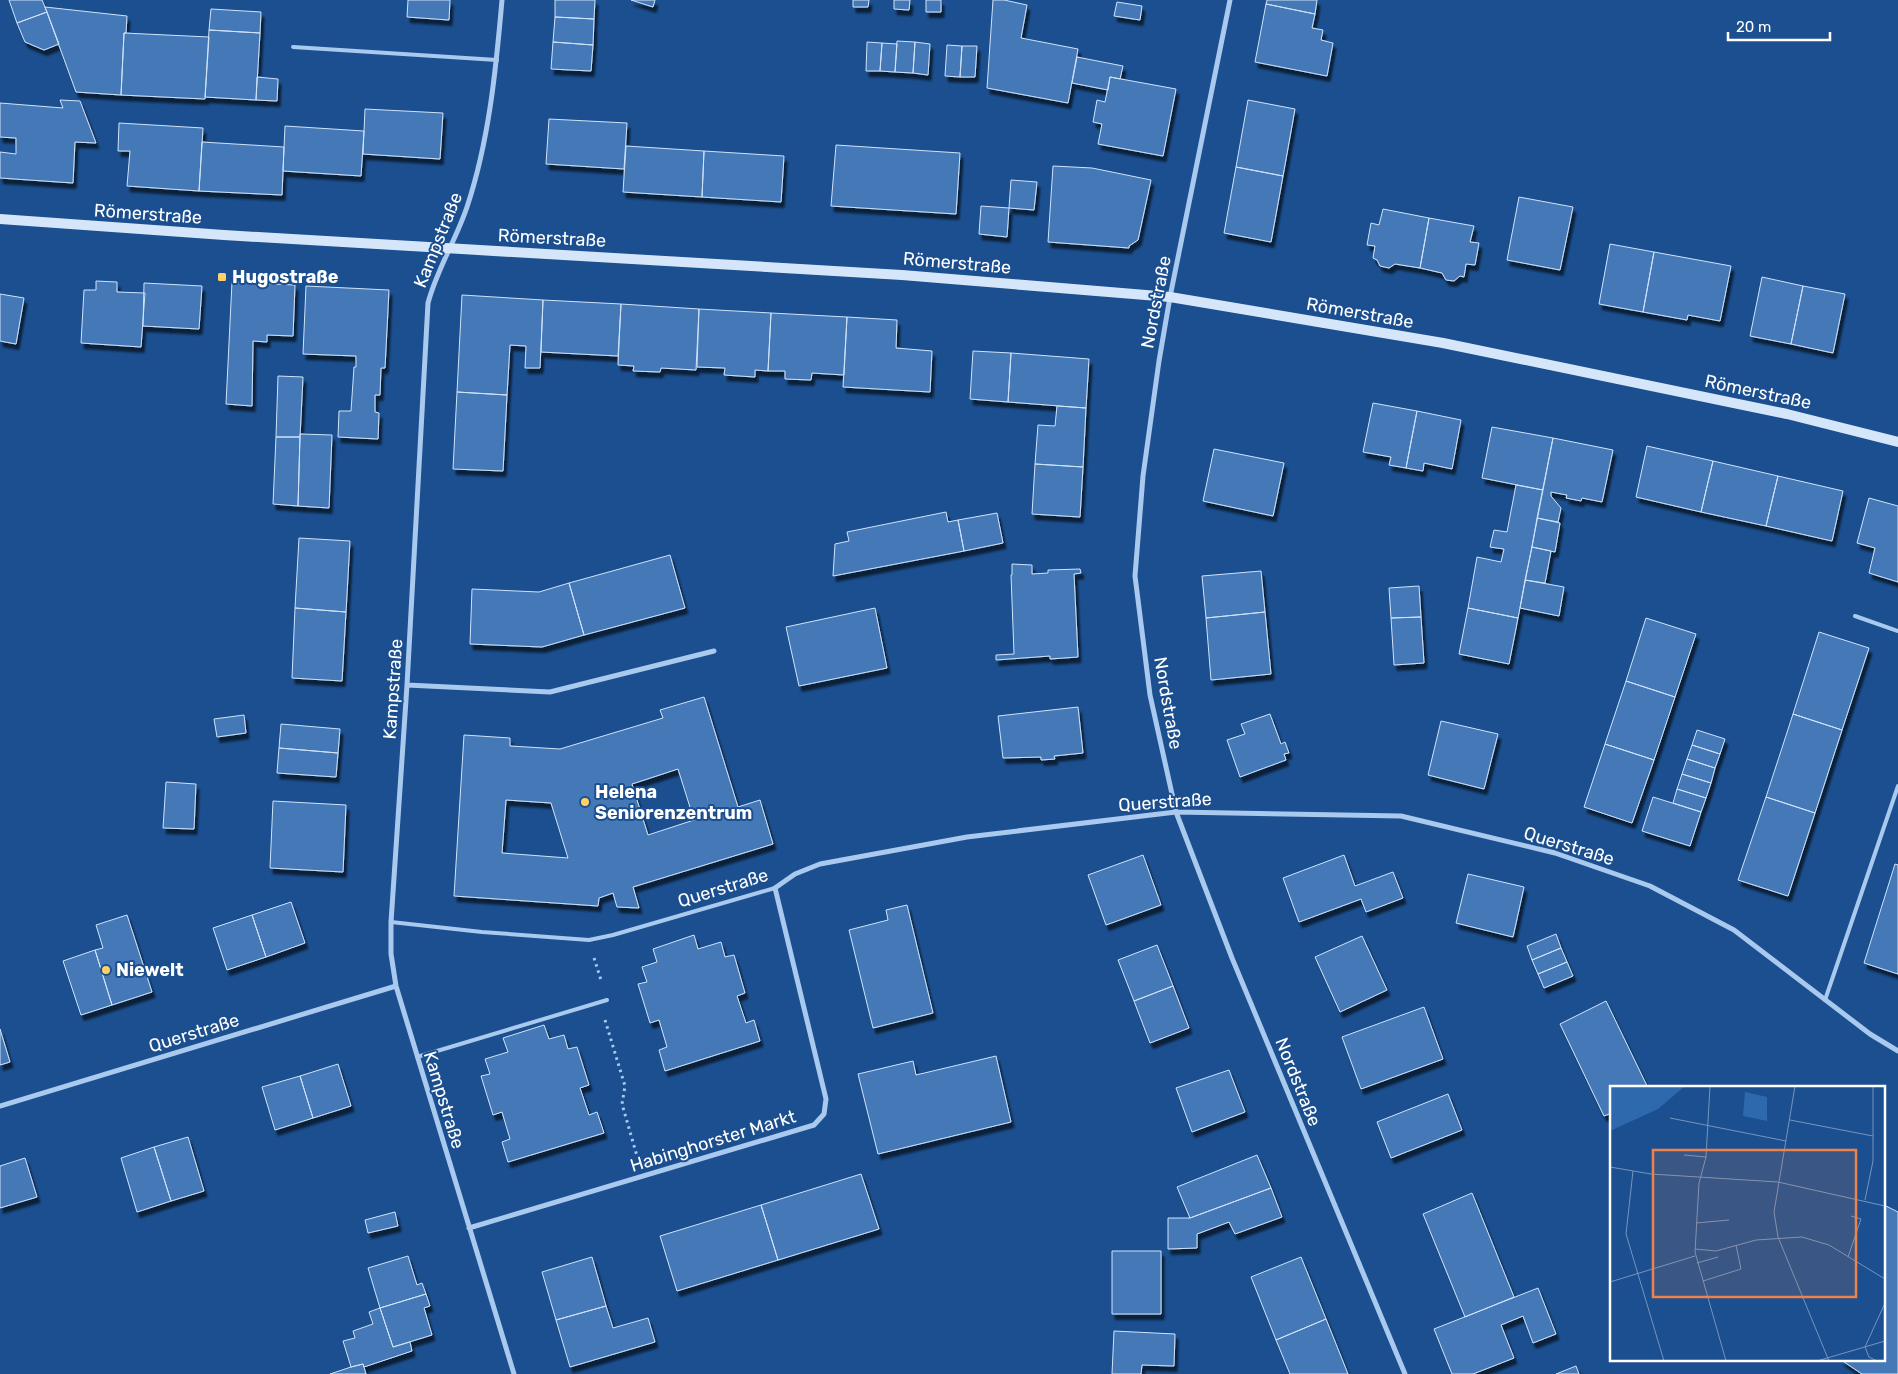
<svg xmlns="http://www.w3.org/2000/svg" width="1898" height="1374" viewBox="0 0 1898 1374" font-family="Rubik,sans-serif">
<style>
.building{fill:#4478b7;stroke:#cfe3fa;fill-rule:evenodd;filter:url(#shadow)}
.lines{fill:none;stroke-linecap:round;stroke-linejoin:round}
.path{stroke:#a9c9ee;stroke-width:3;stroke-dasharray:2.5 4;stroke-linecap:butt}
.lane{stroke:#a9c9ee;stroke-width:4}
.street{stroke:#a9c9ee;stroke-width:5}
.secondary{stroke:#d6e6fa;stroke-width:10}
.poi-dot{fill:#ffd166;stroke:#1b4f8f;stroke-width:2}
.labels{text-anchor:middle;stroke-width:4;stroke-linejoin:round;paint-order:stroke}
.street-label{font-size:18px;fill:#fff;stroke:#1b4f8f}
.poi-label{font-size:18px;font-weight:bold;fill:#fff;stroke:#1b4f8f;text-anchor:start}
.inset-road{fill:none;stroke:#7695bc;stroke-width:1}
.view{fill:#ee8249;fill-opacity:0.15;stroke:#ee8249;stroke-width:2.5}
.inset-edge{fill:none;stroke:#fff;stroke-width:2.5}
</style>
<defs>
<filter id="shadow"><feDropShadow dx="3" dy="5.5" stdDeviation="1" flood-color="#0009"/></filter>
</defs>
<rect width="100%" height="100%" fill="#1b4f8f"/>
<path class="building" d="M9,0h33l5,12 -30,11z
M408,0h42l-1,20 -42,-3z
M555,0h40l-1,19 -39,-2z
M631,0h24l-2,7z
M853,0h16l-1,7h-15z
M894,0h16l-1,10 -15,-1z
M926,0h15v12h-15z
M993,0h11l23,5 -6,33 57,11 -10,54 -81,-15z
M1267,0h50l-2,14 -49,-10z
M1117,2l25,4 -2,14 -26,-4z
M1266,4l49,10 -3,14 11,2 -2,10 12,3 -6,33 -72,-14z
M45,7l82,9 -1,17h-2l-3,62 -45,-3z
M211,9l50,3 -1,21 -51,-3z
M47,12l12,32 -15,6 -19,-8 -8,-19z
M555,17l39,2 -1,26 -40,-3z
M209,30l51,3 -4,67 -51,-3z
M124,33l85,4 -4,62 -84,-4z
M897,41l18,1 -2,31 -18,-1z
M553,42l40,3 -2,26 -40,-2z
M867,42l15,1 -2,28h-14z
M915,42l15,2 -2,31 -15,-2z
M882,43l15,1 -2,28 -15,-1z
M947,45l15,1 -2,31 -15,-1z
M962,46h15l-2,31h-15z
M1077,57l46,9 -3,13 -10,-2 -2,13 -36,-7z
M257,77l21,2 -1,22 -21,-1z
M1110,77l66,12 -13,67 -65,-12 4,-20 -9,-2 4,-22 8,2z
M60,100l20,1 16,42 -21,-1 -2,41 -73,-5v-26l16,2v-16l-16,-1v-34l63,5z
M1248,100l47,9 -12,67 -47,-9z
M365,109l78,4 -3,46 -77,-5z
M549,119l78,4 -3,46 -78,-5z
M119,123l84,5 -4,63 -72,-5 3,-35h-12z
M285,126l79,5 -3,45 -78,-5z
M202,142l82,5 -2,48 -83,-4z
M836,145l124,8 -4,61 -125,-8z
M626,146l78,5 -2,46 -79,-5z
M704,151l80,5 -3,46 -79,-5z
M1053,166l39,2 59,12 -13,60 -9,6v2l-81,-6z
M1236,167l47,9 -12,66 -47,-9z
M1011,180l26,2 -3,28 -25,-2z
M1519,197l54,10 -13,63 -53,-10z
M981,206l28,2 -2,29 -28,-3z
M1383,209l46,9 -9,50 -25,-4 -6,4 -9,-2 -3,-6 -4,-2 2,-12 -8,-1 4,-22 8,2z
M1429,218l45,8 -4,16 9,1 -4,22 -9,-1 -2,13 -4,-1 -6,5 -8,-1 -4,-7 -22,-5z
M1610,244l44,8 -11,60 -44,-8z
M1654,252l77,14 -11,55 -32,-6 -1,5 -44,-8z
M1762,277l41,9 -12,58 -41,-8z
M96,281l21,1v10l28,1 -4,54 -60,-4 3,-53h12z
M232,282l63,3 -2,51 -26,-1v7l-14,-1 -1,65 -26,-2z
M144,283l58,3 -3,43 -56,-3z
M306,286l83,4 -4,78h-4l-1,27h-5v17l4,1 -1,26 -40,-2 1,-26h12l3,-44h2v-11l-53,-2z
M1803,286l42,8 -12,59 -42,-9z
M0,294l24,4 -8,46 -16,-3z
M462,295l81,5 -3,68h-15l1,-22 -16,-1 -3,50 -50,-3z
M543,300l78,4 -3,52 -77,-4z
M621,304l78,5 -3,61 -35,-2 -1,4 -27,-1 1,-5 -16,-1z
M699,309l72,4 -3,58 -13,-1v7l-31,-2 1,-7 -28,-1z
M771,313l76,4 -3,58 -32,-2 -1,7 -26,-1v-8h-17z
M847,317l50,3 -1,28 36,3 -2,41 -87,-5z
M973,351l38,2 -3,49 -38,-3z
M1011,353l78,6 -3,49 -78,-6z
M278,376l25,1 -3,60h-24z
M457,392l50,3 -4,76 -50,-2z
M1373,403l44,8 -11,57 -17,-3 2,-8 -28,-5z
M1057,406l29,2 -3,59 -48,-3 3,-39 17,1z
M1417,411l44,9 -9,49 -28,-6 -1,8 -17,-3z
M1492,427l61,11 -10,52 -61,-12z
M300,434l32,1 -3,73 -31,-2z
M276,437h24l-2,69 -25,-2z
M1553,438l60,12 -11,52 -20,-4 -1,3 -15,-3 1,-3 -16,-3v4l10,12 -3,14 -21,-4z
M1647,446l66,15 -12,51 -65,-15z
M1214,449l70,14 -11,53 -70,-15z
M1713,461l65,15 -12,50 -65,-14z
M1035,464l48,3 -3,50 -48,-3z
M1778,476l65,15 -11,50 -66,-15z
M1516,485l27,5 -25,128 -50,-10 9,-51 24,5 3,-13 -14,-2 4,-17 13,2z
M1869,498l29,8v76l-29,-9 6,-25 -18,-5z
M946,512l2,10 10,-2 6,31 -131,25 2,-32 14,-3 -2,-9z
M997,513l6,30 -39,8 -6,-31z
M1537,518l23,5 -5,29 -23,-5z
M299,538l51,3 -4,71 -51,-4z
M1532,547l19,4 -6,32 -20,-3z
M670,555l15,53 -101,27 -15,-52z
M1012,564l20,1v9l16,-1v-3l32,-1 1,4 -7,1 4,83 -28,2v-3l-54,4v-5l18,-1 -3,-79h1z
M1261,571l4,41 -59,6 -4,-42z
M1525,580l39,7 -5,29 -39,-8z
M569,583l15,52 -42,12 -72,-3 2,-55 67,3z
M1419,586l2,31 -30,1 -2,-30z
M295,608l51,4 -4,69 -50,-3z
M875,608l12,60 -88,18 -13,-59z
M1468,608l50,10 -9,46 -50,-10z
M1265,612l6,62 -60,6 -5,-62z
M1421,617l3,46 -30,2 -3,-47z
M1646,618l50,16 -21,63 -49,-16z
M1819,632l50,16 -27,82 -49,-16z
M1626,681l49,16 -21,63 -49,-16z
M704,697l34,110 22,-7 13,44 -140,43 6,21 -22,-1 -4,-14 -14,5 -1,8 -144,-10 10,-161 46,3v8l50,3 103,-31 -3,-8zM678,769l16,51 -46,15 -16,-51zM506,800l45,3 17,55 -66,-5z
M1078,707l5,46 -29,3 1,3 -14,1v-3l-38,1 -5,-42z
M1270,714l11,30 4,-2 4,11 -5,1 2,6 -46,17 -13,-37 18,-6 -4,-10z
M1793,714l49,16 -27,83 -49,-16z
M244,715l2,18 -29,4 -3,-18z
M1441,721l57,13 -14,55 -56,-14z
M281,724l59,5 -2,24 -59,-5z
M1697,730l28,9 -5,15 -28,-9z
M1605,744l49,16 -22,63 -48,-16z
M1692,745l28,9 -5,14 -28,-9z
M279,748l59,5 -2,24 -59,-4z
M1687,759l28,9 -4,15 -29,-9z
M1682,774l29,9 -5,15 -29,-9z
M166,782l30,2 -2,45 -31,-1z
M1677,789l29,9 -5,14 -28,-9z
M1653,797l48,15 -11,34 -48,-15z
M1766,797l49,16 -27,83 -50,-16z
M273,801l73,4 -3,67 -73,-4z
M1143,855l18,50 -55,20 -18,-50z
M1344,855l11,31 38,-14 10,26 -37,14 -5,-13 -62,23 -16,-44z
M1895,864l3,1v109l-34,-11z
M1468,874l56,13 -11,50 -57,-14z
M291,902l14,41 -39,14 -14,-42z
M907,905l26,108 -60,15 -24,-98 39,-10 -2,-10z
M127,915l25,77 -40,13 -17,-55 8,-2 -7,-23z
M252,915l14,42 -39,13 -14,-42z
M1556,934l5,14 -29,12 -5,-14z
M694,935l4,14 23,-7 4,15 9,-2 11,38 -8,3 9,27 8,-3 6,21 -95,30 -6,-21 8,-3 -8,-27 -9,3 -12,-39 9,-2 -5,-15 15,-5 -4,-13z
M1362,936l25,54 -47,22 -25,-55z
M1157,945l16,41 -39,15 -16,-41z
M1561,948l6,14 -29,12 -6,-14z
M95,950l17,55 -31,10 -18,-54z
M1567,962l6,14 -29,12 -6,-14z
M1173,986l16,42 -39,15 -16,-42z
M1606,1001l42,87h-36v25l-8,3 -44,-92z
M1424,1007l19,52 -82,30 -19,-52z
M544,1025l5,14 15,-4 4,14 9,-2 12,38 -9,3 9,27 8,-3 7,21 -96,29 -6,-20 8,-3 -8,-27 -9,3 -12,-39 9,-2 -5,-15 23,-7 -5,-14z
M0,1029l10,33 -10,3z
M996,1056l15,66 -133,32 -20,-80 55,-13 3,14z
M338,1064l13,42 -38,12 -13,-42z
M1229,1070l16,42 -53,20 -16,-44z
M300,1076l13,42 -38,12 -13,-43z
M1448,1094l14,36 -71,28 -14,-36z
M188,1137l16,54 -33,10 -17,-54z
M154,1147l17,54 -34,11 -16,-54z
M1257,1155l14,33 -81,30 -13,-31z
M25,1158l12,39 -37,11v-42z
M861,1174l18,55 -101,31 -17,-55z
M1271,1188l11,29 -47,17 -6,-12 -32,12v14l-29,1v-31h22z
M1472,1193l42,104 -49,20 -42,-103z
M761,1205l17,55 -101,31 -17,-55z
M1884,1205l14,7v162h-36l-21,-14h43z
M395,1212l3,14 -30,7 -3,-13z
M1112,1251h49v63h-49z
M408,1256l9,29 5,-2 4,11 -46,14 -12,-40z
M592,1257l14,49 -50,14 -14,-48z
M1301,1257l25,62 -50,21 -25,-63z
M1538,1288l18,46 -23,9 -10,-27 -22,9 13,33 -41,16h-21l-18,-45z
M426,1294l4,12 -6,2 8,27 -39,12 -13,-39z
M606,1306l7,22 35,-10 7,24 -85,25 -14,-47z
M380,1308l13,39 17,-5 2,9 -48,16 -1,-3 -12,3 -8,-26 12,-3 -2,-7 20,-7 -4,-12z
M1326,1319l22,55h-58l-14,-34z
M1114,1331l61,3 -1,32 -32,-1 -1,9h-29z
M363,1364l3,10h-36l21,-7z
M1576,1366l3,8h-23z"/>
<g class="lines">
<path class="path" d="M594,958l7,22
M605,1020l20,66 -3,18 15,52"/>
<path class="lane" d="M293,47l204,13
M1855,616l43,15
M391,922l91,10 107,8 24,-5 162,-47
M1825,1000l73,-214
M417,1057l190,-57"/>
<path class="street" d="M502,0c-6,69 -13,141 -35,207 -11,33 -30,62 -39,96l-21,382 -16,237v32l5,32 118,388
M1230,0l-60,297 -11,64 -16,115 -8,100 15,119 26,117 56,146 173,416
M407,685l143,7 164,-41
M0,1106l396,-120
M469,1228l345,-103 10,-11 2,-15 -51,-211 20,-14 25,-10 147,-27 209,-25 225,4 154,37 95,33 84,44 136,104 28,17"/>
<path class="secondary" d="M0,219l224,16 678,40 268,22 273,46 344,71 111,28"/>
</g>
<g class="poi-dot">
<rect x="217" y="272" width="10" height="10" rx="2.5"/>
<circle cx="585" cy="802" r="5"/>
<circle cx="106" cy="970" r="5"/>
</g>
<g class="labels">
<g class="street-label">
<text transform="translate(148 214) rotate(4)" y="6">Römerstraße</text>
<text transform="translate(552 238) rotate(3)" y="6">Römerstraße</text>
<text transform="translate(438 240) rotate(-68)" y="6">Kampstraße</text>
<text transform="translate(957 263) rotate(5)" y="6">Römerstraße</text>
<text transform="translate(1156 302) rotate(-79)" y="6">Nordstraße</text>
<text transform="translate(1360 313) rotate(10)" y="6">Römerstraße</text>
<text transform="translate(1758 392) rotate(12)" y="6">Römerstraße</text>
<text transform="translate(393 689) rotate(-86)" y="6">Kampstraße</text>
<text transform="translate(1168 703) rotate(80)" y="6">Nordstraße</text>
<text transform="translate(1165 802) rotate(-4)" y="6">Querstraße</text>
<text transform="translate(1569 846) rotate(17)" y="6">Querstraße</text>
<text transform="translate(723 888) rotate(-17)" y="6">Querstraße</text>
<text transform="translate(194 1033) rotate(-17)" y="6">Querstraße</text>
<text transform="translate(1298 1082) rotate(68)" y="6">Nordstraße</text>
<text transform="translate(444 1100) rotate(73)" y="6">Kampstraße</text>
<text transform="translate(713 1141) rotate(-17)" y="6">Habinghorster Markt</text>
</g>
<g class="poi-label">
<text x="232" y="283">Hugostraße</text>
<text x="595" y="798">Helena<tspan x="595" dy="21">Seniorenzentrum</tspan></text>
<text x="116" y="976">Niewelt</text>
</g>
</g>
<g transform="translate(1610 1086)">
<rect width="275" height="275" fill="#1b4f8f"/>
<path d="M0,0h75l-27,23 -48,22zM135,6l22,5v24l-24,-5z" fill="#2e69ad"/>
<path class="inset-road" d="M100,0l-4,71 -7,26 -4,69 31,109M185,0l-21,126 4,25 51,124M60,32l116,23M180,34l83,16M74,69l22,2M0,81l41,7 127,8 107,24M23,85l-7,63 38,127M255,114l8,-39v-75M86,137l33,-3M85,163l21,2 40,-11 46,-3 27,8 56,34M238,171l13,-38 -10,-3M87,177l21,-6M93,195l38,-12 -5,-24M0,196l85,-26M255,261l20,-44M255,261l4,10 8,4M207,275l68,-20"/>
<path class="view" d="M43,64h203v147h-203z"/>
<rect width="275" height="275" class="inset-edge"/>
</g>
<path d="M1728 32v8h102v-8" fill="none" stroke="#ffffff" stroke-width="2.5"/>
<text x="1736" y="32" font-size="15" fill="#ffffff" stroke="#1b4f8f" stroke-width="4" paint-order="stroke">20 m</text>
</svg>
